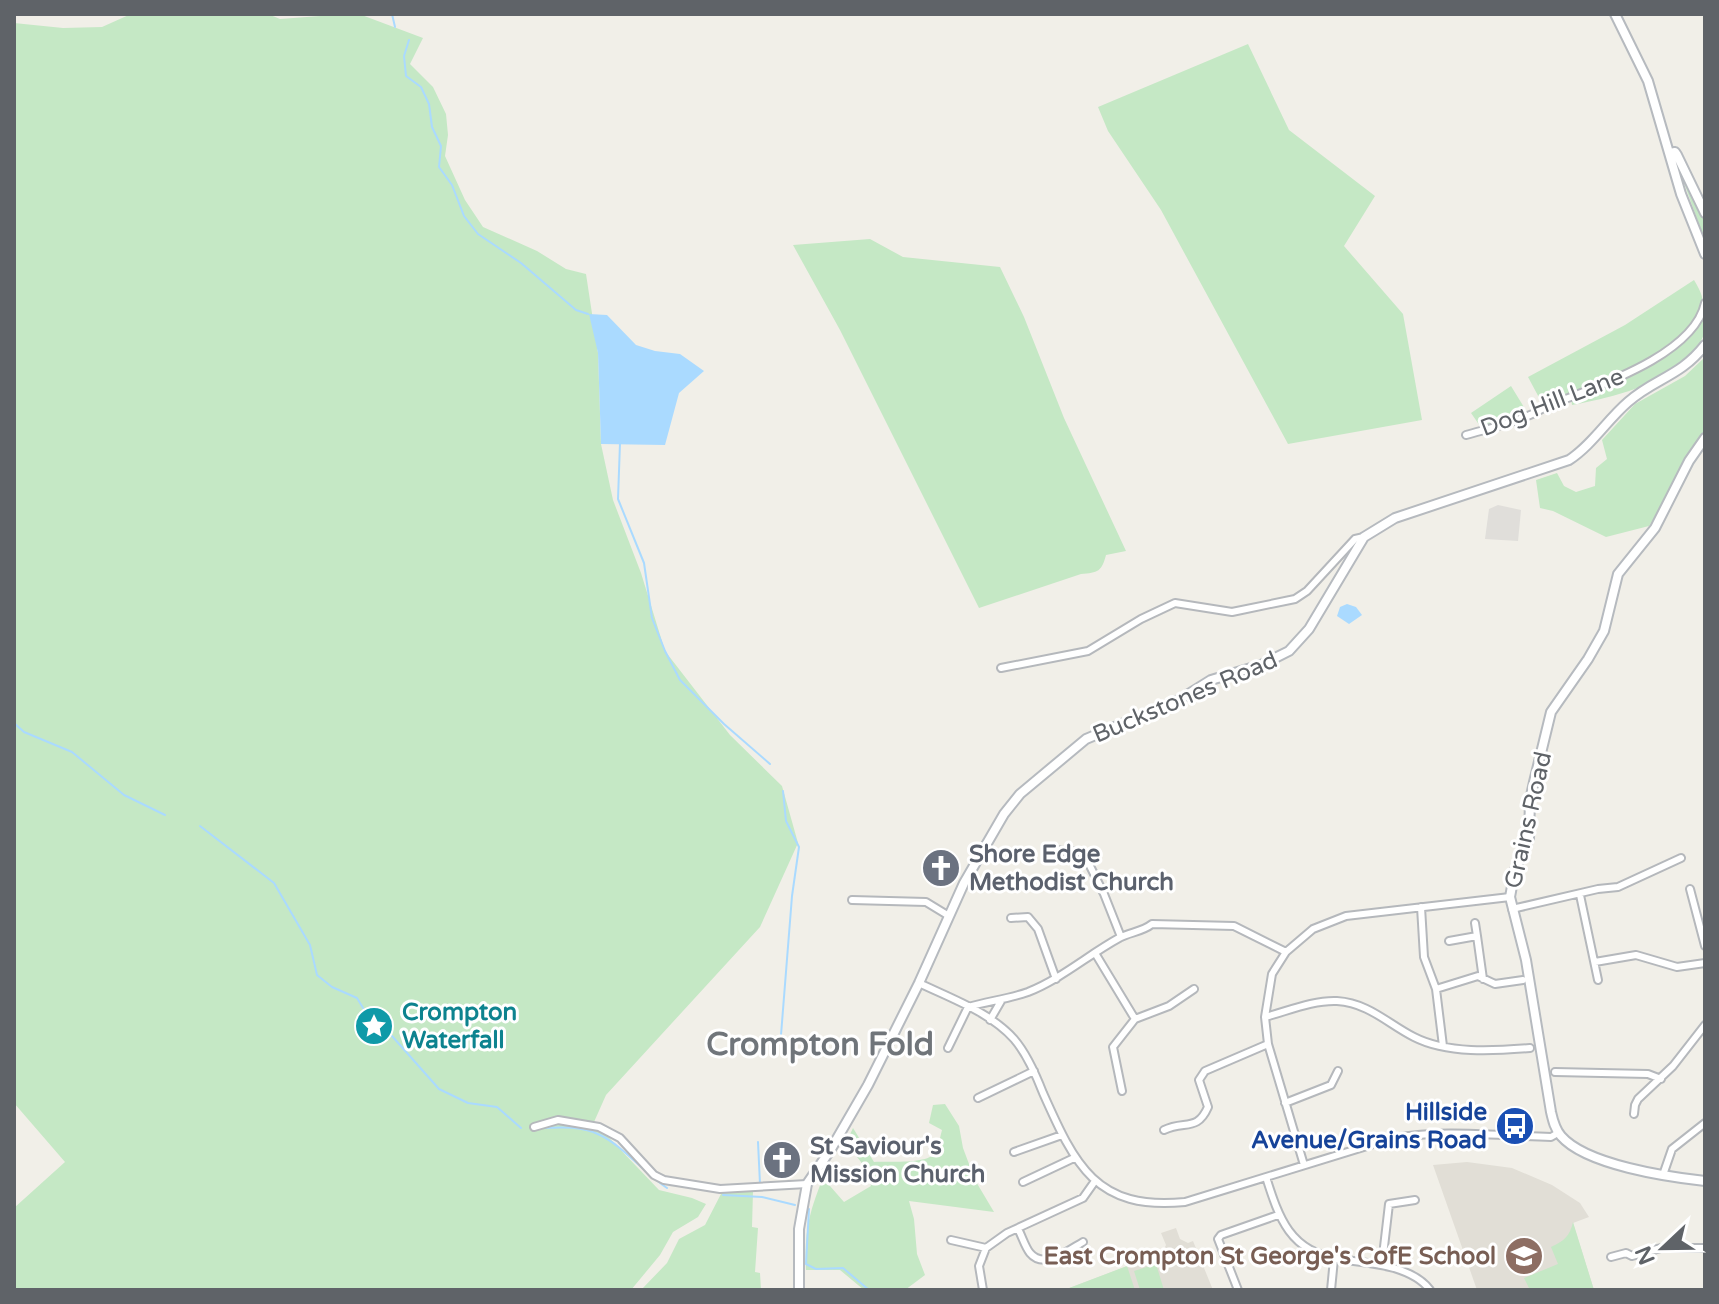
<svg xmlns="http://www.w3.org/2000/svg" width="1719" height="1304" viewBox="0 0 1719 1304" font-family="'Varela Round',sans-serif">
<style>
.industrial{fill:#e0deda}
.education{fill:#e1ded6}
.green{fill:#c5e8c5}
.water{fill:#aadaff}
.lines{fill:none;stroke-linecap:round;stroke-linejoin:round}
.stream{stroke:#aadaff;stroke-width:2}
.street-casing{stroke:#b5b8bc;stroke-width:10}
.secondary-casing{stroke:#b6babf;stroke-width:12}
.street{stroke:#fff;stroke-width:6}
.secondary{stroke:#fff;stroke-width:8}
.labels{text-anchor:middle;stroke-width:6;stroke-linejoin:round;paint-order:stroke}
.street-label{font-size:24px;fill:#5f6368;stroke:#fff}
.worship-label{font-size:24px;font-weight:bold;fill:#5b616d;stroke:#fff;text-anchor:start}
.culture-label{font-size:24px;font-weight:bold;fill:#0d838f;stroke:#fff;text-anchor:start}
.transit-label{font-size:24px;font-weight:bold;fill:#164399;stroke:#fff;text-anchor:end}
.education-label{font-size:24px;font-weight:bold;fill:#785e54;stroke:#fff;text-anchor:end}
.district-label{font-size:32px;font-weight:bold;fill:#70757a;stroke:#fff}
</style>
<rect width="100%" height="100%" fill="#f1efe8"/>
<path class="industrial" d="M1498,505l23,5 -3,31 -33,-2 4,-30z"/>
<path class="education" d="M1467,1162l45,6 40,17 28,18 9,14 -16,6 21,67h-117l-44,-125z
M1176,1228l4,11 8,4 5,-2 20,49h-149l98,-37 4,-8 -5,-12z"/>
<path class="green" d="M131,14h137l12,5 40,-3 1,-2h38l64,24 -13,26 23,23 13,27 2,21 -3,21 20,44 18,27 54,24 29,18 20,5 12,79 3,91 12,56 28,73 24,78 65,84 52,51 16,57 -38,84 -154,168 -12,27 65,68 33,8 14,6 -8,13 -25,15 -13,23 -29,35h-617v-82l51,-46 -51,-59v-1080l49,5 39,-1z
M1248,44l41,86 86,66 -31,50 59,68 19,106 -134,24 -127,-234 -53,-79 -10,-24z
M1679,169l26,51v21z
M870,239l33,18 97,10 24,50 40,101 62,133 -20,4c-4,16 -8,18 -25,19l-102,34 -139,-278 -47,-85z
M1694,280c3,5 7,12 8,17 6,29 -67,71 -89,82 -22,11 -48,14 -70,26l-15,-28 97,-52z
M1705,309c0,8 1,17 -1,25 -16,46 -89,63 -132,71l-1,-7 48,-17 53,-32z
M1705,357v73l-18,26 -25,50 -13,20 -43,11 -53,-26 -13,-3 -4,-28 21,-7 7,13 12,6 19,-6 1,-18 11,-9 -5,-19 33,-36 50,-28z
M1511,386l16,26 -16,7 -31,7 -9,-13z
M945,1104l14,22 4,22 12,32 19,32 -85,-11 5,18 3,35 8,21 -20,15h-41l-24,-20h-34c-2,-37 3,-58 17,-92l21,24 27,-16 -10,-24 -15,-19 7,-15 21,34c15,-1 48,2 59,-7 5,-5 7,-18 9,-25l-13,-7 4,-18z
M753,1191l-1,36 6,1 -3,44 5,1 1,17h-120l26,-27 12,-24 26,-14 17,-33z
M1573,1222l21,68h-64l-6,-12 34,-14 -7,-17c13,-6 19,-11 22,-25z
M1156,1264l8,26h-24l-6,-19z
M1127,1266l8,24h-71z"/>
<path class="water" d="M589,314l18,1 29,30 19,6 25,3 24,17 -25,22 -14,52 -64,-1 -3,-91z
M1347,604l9,3 6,8 -13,9 -12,-8 3,-9z"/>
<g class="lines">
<path class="stream" d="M392,14l3,13
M409,40l-5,16 2,20 15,11 8,17 3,23 9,19 -2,21 13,18 12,31 14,18 43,29 55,47 12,4
M620,443l-2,56 26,64 8,55 13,33 15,29 44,44 46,40
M14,723l10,9 48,20 52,43 41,20
M200,826l74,57 36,62 7,30 15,12 25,11 17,28 18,10 47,53 29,14 29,4 24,21
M781,1035l11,-139 7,-49 -13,-26 -3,-30
M543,1128c18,-1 40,-2 57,7 23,11 44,38 67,53
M758,1142l2,42
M723,1195l39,2 33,8
M809,1209l-3,55 10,5 27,-1 26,22"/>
<g class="street-casing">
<path id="street" d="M1466,435c21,-6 44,-11 64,-20 9,-4 18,-10 28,-13 43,-17 136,-48 147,-99
M1001,668l87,-17 53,-32 34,-16 57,9 63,-13 12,-8 48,-52 9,-2
M1053,850l27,2 9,12 15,30 17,43
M1690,889l15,57
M1580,895l18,85
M852,900l74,2 23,14
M1421,907l3,50 12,32 7,57
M1512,909l86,-20 20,-2 63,-29
M1011,918l17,-1 10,12 18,50
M1475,923l2,13
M1449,941l28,-5 6,43
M1095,953l40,66
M1595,962l41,-7 41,12 28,-4
M919,983c31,15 71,29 95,56 13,15 22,36 29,54 32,72 53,118 142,109l208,-64c55,-9 103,-2 158,-1l7,-4
M1436,989l42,-13 17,8 28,-4
M1265,1017c23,-6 48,-17 72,-16 32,2 51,23 77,36 33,17 80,14 116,11
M990,1020l11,-19
M948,1048l20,-41c21,-6 40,-8 60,-15 33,-13 60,-37 91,-54 11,-6 23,-6 33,-14l82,2 52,26
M1555,1072l93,2 13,5
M1122,1091l-9,-44 22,-28 34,-13 25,-17
M978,1098l56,-27
M1285,1103l46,-18 7,-14
M1634,1114l1,-9 3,-6 35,-33 32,-41
M534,1127l24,-7 41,7 21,11 34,37 10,5 56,9 87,-5
M1164,1130c21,-10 33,2 44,-23l-9,-27 6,-9 63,-27
M1014,1152l48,-17
M1304,1165l-36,-121 -3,-27 7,-43 14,-22 27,-23 33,-13 164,-19
M1663,1175l9,-26 33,-26
M1266,1177c13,41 24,75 73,82 18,3 37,4 55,9 13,4 28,11 36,22
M1023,1182l51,-24
M1018,1229c4,7 7,18 12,24 14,17 39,-3 53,-11
M951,1240l35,8
M1611,1257l15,-4 6,3 29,-8h44
M1382,1264l7,-60 26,-4
M983,1290l-4,-24 7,-18 21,-15 76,-35 12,-17
M1238,1290l-20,-51 3,-4 57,-20
M1331,1290l3,-31"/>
</g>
<g class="secondary-casing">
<path id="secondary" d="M1615,14l33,67 33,113 24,60
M1670,153l5,-1 2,3 28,58
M1705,438l-16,23 -34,67 -37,46 -14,57 -16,28 -37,53 -17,70 -4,18 -1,38 -14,32 -5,27 16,63 25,152c2,9 4,17 10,24 25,29 107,41 144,45
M799,1290v-61l8,-45 24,-35 37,-64 51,-102 45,-100 40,-69 16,-20 66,-55 93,-39 32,-20 50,-15 28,-14 20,-22 55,-92 31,-19 174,-58c23,-15 38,-40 59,-58 27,-24 52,-25 77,-57"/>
</g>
<use href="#street" class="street"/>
<use href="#secondary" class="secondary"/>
</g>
<defs>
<g id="church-disc" transform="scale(2)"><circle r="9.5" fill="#6b7280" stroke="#fff"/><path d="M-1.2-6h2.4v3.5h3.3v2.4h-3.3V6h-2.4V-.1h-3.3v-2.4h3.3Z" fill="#fff"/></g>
<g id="sight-disc" transform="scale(2)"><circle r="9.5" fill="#0f9aa8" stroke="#fff"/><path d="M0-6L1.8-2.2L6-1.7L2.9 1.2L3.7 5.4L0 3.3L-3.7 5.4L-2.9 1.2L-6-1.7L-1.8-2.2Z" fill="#fff"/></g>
<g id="bus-disc" transform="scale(2)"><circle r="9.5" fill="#1a4fb4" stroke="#fff"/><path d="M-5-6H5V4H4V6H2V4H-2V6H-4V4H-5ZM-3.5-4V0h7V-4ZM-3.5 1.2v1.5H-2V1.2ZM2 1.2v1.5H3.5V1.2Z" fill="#fff"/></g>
<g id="school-disc" transform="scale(2)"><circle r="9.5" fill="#8d6e63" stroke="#fff"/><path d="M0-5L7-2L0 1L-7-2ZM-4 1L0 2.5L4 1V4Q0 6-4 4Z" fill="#fff"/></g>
</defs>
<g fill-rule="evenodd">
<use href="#church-disc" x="941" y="868"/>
<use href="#sight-disc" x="374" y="1026"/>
<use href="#bus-disc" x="1515" y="1126"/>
<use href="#church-disc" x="782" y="1160"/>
<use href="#school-disc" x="1524" y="1256"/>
</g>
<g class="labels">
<g class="street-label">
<text transform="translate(1552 402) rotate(-21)" y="8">Dog Hill Lane</text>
<text transform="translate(1185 697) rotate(-23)" y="8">Buckstones Road</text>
<text transform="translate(1528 820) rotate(-77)" y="8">Grains Road</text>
</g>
<g class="worship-label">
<text x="969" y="862">Shore Edge<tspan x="969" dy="28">Methodist Church</tspan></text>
<text x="810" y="1154">St Saviour's<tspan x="810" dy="28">Mission Church</tspan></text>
</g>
<g class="culture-label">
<text x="402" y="1020">Crompton<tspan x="402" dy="28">Waterfall</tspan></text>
</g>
<g class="transit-label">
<text x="1487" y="1120">Hillside<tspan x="1487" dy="28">Avenue/Grains Road</tspan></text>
</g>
<g class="education-label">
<text x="1496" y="1264">East Crompton St George's CofE School</text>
</g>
<g class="district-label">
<text x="820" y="1055">Crompton Fold</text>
</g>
</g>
<rect width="1719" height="1304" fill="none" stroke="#5f6368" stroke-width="32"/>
<g transform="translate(1663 1248) rotate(248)" stroke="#ffffff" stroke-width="6" paint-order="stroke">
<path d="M0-6L14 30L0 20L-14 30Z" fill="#5f6368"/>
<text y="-12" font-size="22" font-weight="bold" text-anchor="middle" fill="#5f6368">N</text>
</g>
</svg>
